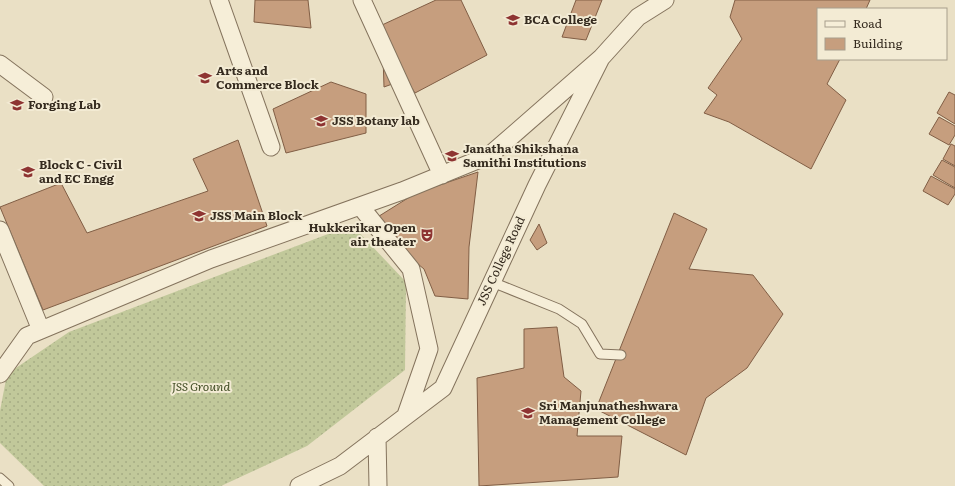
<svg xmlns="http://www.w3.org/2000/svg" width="955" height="486" viewBox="0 0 955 486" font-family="Literata,serif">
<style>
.grass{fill:url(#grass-dots)}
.building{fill:#c69e7e;stroke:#815e45}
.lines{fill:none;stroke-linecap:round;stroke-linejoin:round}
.lane-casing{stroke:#84735d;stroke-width:11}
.street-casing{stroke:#84735d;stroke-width:19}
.lane{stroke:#f6eed8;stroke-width:9}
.street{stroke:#f6eed8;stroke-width:17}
.labels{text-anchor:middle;stroke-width:4;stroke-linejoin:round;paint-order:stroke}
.poi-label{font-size:12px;font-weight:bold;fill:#352b1f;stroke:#f3ebd4;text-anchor:start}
.street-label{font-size:12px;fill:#352b1f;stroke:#f3ebd4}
.park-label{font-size:12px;font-style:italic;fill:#455028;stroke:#f3ebd4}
</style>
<defs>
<pattern id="grass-dots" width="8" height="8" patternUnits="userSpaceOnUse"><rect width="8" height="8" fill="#c1c89a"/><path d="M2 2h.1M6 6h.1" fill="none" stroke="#a6ac84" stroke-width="1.8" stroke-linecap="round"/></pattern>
</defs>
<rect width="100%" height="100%" fill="#eae0c5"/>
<path class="grass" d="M352,225l54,57 -1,88 -98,76 -86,40h-177l-44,-43v-32l7,-37 62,-42z"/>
<path class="building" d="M255,0h53l3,28 -57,-6z
M436,0h25l26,55 -72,38 -9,-14 -22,8 -2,-62z
M576,0h26l-16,40 -24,-3z
M735,0h135l-4,9h-48v50h22l-13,25 19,16 -35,69 -82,-47 -25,-9 13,-18 -9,-7 34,-49 -12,-22z
M331,82l35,12v39l-80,20 -13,-44z
M949,92l6,3v29l-18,-11z
M939,117l16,9v9l-6,10 -20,-11z
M238,140l29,86 -224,84 -43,-103 61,-24 26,50 121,-42 -15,-32z
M951,144l4,2v20l-12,-7z
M942,160l13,7v21l-22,-13z
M478,172l-9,75 -1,52 -33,-3 -11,-27 -56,-46 48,-30z
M931,176l24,13v5l-7,11 -25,-14z
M674,213l33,16 -18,40 64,6 30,39 -36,54 -41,30 -20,57 -90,-46z
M539,224l8,19 -10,7 -7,-10z
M557,327l7,50 17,14 -4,45h45l-4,41 -139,9 -2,-108 47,-10v-39z"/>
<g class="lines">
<g class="lane-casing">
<path id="lane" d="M492,282l67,27 23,15 18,30 21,1
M0,478l9,8"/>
</g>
<g class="street-casing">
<path id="street" d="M219,0l52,147
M362,0l80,175
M0,64l44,33
M360,206l51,63 18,80 -23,66
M0,230l41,100
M0,374l27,-38 184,-77 191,-68 88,-36 111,-97
M377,437l1,49
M299,486l41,-20 103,-78 94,-203 64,-127 37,-41 27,-17"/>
</g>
<use href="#lane" class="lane"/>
<use href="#street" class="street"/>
</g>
<defs>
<g id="university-bare" transform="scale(1.08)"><path d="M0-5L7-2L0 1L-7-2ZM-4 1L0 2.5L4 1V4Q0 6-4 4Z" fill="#8e3432" stroke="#f3ebd4" stroke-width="2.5" paint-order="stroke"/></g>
<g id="theatre-bare" transform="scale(1.08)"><path d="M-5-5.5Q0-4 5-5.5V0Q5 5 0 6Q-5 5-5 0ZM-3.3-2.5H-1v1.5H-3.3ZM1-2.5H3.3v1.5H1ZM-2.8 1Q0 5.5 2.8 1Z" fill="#8e3432" stroke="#f3ebd4" stroke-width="2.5" paint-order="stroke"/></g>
</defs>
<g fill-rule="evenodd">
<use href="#university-bare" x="513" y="20"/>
<use href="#university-bare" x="205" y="78"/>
<use href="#university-bare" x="17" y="105"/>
<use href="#university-bare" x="321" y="121"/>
<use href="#university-bare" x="452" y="156"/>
<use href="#university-bare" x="28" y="172"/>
<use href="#university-bare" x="199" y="216"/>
<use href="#theatre-bare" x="427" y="235"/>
<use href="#university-bare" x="528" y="413"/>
</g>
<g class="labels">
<g class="poi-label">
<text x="524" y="24">BCA College</text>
<text x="216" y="75">Arts and<tspan x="216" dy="14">Commerce Block</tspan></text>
<text x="28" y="109">Forging Lab</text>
<text x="332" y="125">JSS Botany lab</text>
<text x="463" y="153">Janatha Shikshana<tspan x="463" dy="14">Samithi Institutions</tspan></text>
<text x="39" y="169">Block C - Civil<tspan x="39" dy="14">and EC Engg</tspan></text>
<text x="210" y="220">JSS Main Block</text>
<text x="416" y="232" text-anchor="end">Hukkerikar Open<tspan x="416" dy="14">air theater</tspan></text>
<text x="539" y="410">Sri Manjunatheshwara<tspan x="539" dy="14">Management College</tspan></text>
</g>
<g class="street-label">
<text transform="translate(501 261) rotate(-65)" y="4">JSS College Road</text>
</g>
<g class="park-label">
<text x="201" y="391">JSS Ground</text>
</g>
</g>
<rect x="817" y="8" width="130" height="52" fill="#f3ebd4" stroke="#a79e8c"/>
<rect x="825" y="21" width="20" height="6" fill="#f6eed8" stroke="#a79e8c"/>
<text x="853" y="28" font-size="12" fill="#352b1f">Road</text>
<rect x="825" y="38" width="20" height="12" fill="#c69e7e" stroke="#a79e8c"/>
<text x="853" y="48" font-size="12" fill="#352b1f">Building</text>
</svg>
